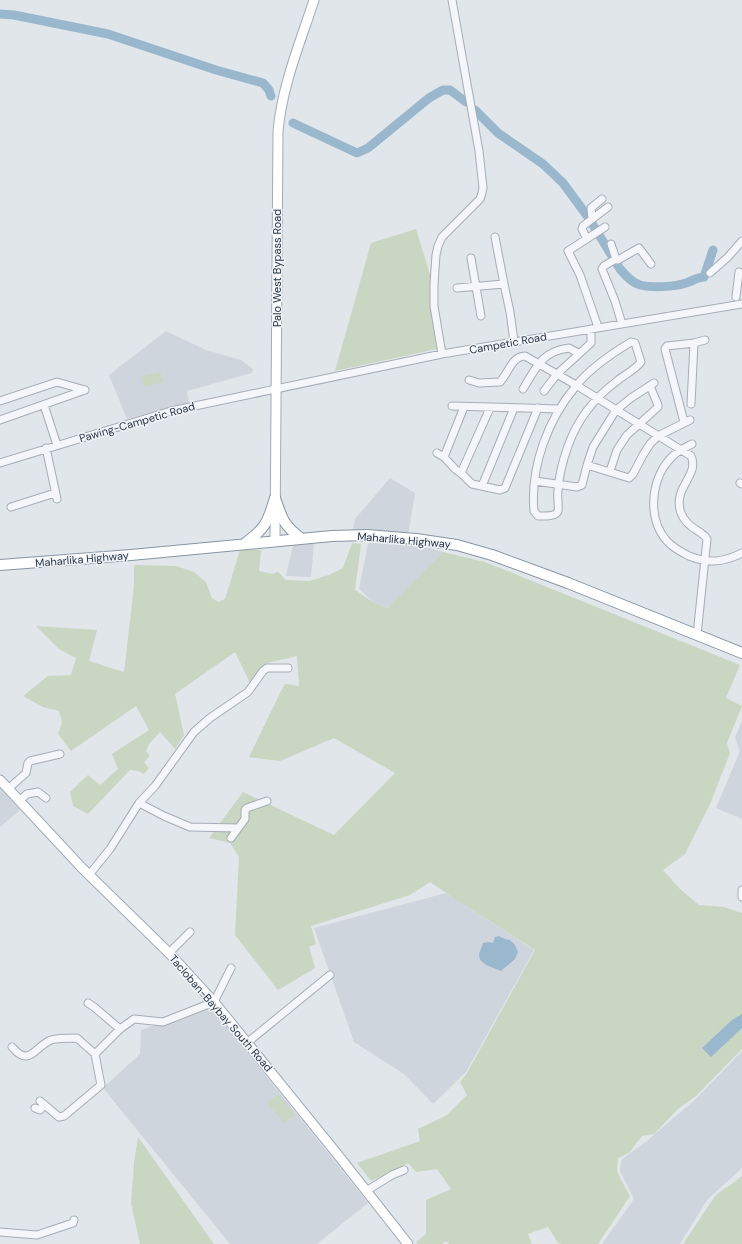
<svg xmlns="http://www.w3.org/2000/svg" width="742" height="1244" viewBox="0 0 742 1244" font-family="'DM Sans',sans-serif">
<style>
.built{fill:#cfd5dd}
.green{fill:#c9d6c1}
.water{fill:#99b8ce}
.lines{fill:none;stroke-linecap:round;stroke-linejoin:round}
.river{stroke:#99b8ce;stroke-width:9}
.minor-casing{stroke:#a6adb6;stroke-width:9}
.major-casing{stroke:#9facb8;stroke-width:11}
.highway-casing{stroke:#8795a3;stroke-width:12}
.minor{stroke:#f4f6f9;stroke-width:7}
.major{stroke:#fff;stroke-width:9}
.highway{stroke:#fff;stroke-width:10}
.labels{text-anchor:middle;stroke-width:3;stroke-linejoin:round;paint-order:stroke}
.street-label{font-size:11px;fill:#283545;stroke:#f1f5f8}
</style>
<rect width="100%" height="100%" fill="#e1e6eb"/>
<path class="built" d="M166,331l40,19 35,10 12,9 -1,4 -65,18 2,12 -62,16 -18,-44z
M390,478l25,15 -8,48 36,11 -54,56 -16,-6 -14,-13 10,-50 -18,-1 4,-19z
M314,543l-3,34 -25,-1 7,-31z
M742,720v99l-26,-11 24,-57 -5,-13z
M0,787l20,23 -20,17z
M446,893l88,57 -68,122 -33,32 -29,-30 -50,-32 -40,-114z
M210,1006l158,197 -51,41h-87l-127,-156 37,-34 1,-24z
M742,1051v117l-35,32 -27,44h-78l32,-45 -14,-28 1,-11 26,-19 24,-21 24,-20z"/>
<path class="green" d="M416,229l17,55 -2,22 6,43 -102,22 36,-128z
M160,372l3,10 -19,5 -3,-11z
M352,543l9,1 -6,46 18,12 15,6 55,-56 42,10 255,103 -14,33 16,8 -15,37 3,10 -20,51 -25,50 -22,16 17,19 19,16 25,2 18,6v136l-46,47 -18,13 -24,25 -12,2 -13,17 -11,5 -1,14 13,24 -32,48h-36l-4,-1 -10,-16 -20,7 4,10h-83l-3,-3 -4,3h-24l-2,-2 10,-8v-34l25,-11 -14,-20 -21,3 -8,-9 -37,18 -14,-18 63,-22 -2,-12 29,-14 20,-20 -7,-13 7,-9 68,-123 -80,-51 -25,-17 -20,13 -99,31 5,18 -7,3 6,21 -37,22 -43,-55 4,-78 -9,-14 -21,-5 34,-46 91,43 61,-62 -61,-35 -54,23 -31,-4 31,-64 5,-9 14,2 -2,-30 -30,7 -17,20 -15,-31 -60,42 9,41 -9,14 -15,-17 -11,12 -3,7 4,5 -6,6 5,6 -5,6 -6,-3 -8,-1 -42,44 -15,-8 -3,-14 18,-17 12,10 18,-16 -6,-15 37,-24 -13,-24 -65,45 -13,-17 4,-12 -3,-11 -16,-4 -20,-11 25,-20 23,-1 5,-17 -17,-9 -23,-23 61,4 -8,31 35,11 10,-86v-21l42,1 18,6 12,10 6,16 6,4 7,-3 15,-49h21l-2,21 13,3 6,-2 8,8 23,1 20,-6 14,-7z
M278,1094l17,20 -11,9 -17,-20z
M138,1137l76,107h-74l-9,-41 3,-41z
M742,1176v68h-59l32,-48c8,-8 19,-12 27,-20z"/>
<path class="water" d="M499,936l6,3 5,1 5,5 3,7 -3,7 -14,12 -15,-6 -6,-5 -1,-6 4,-11 6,-1 4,1 2,-6z
M742,1014v14l-31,29 -9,-9 30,-28z"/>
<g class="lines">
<path class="river" d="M0,14l14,1 94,19 108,36 47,13 6,7 2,6
M475,110l23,23 45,31 20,19 25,34 32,52c5,6 13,14 20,16 12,3 34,2 46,-2 7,-2 11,-6 18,-6l9,-27
M293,123l64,30 11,-5 61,-50 14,-8h7l16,12"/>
<g class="minor-casing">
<path id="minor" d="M592,219l-1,-11 11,-9
M495,237l9,47 6,28 4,29
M587,239l-5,-10 1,-3 25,-19
M611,244l5,15 -12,7 -2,3 13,32 7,23
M471,258l10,58
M616,259l2,1 21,-12 12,16
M710,273l18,-16 14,-16
M457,288l47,-4
M736,297l3,-25
M598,327l-18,-52 -12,-24 37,-24
M631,342l4,1 6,19c-6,8 -17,13 -24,19 -23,17 -39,37 -49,65 -5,14 -9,29 -10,44 -1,5 1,19 0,21 -2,6 -15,5 -20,5l-4,-5c-4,-44 14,-92 42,-125 14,-18 35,-32 55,-44z
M442,354l-8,-48v-22l2,-29 2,-9 4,-9 38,-38 2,-6 1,-5 -4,-37 -27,-151
M469,380l10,3 21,-1c8,-8 12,-26 25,-26l51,29 115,71c9,20 -19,31 -10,57 3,8 10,14 17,18 4,3 7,4 9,8l-10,96
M523,389c13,-21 19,-38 46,-41l9,5
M544,391l13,-17 34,-31v-14
M0,401l57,-19 28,8
M691,404l3,-61
M44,405l13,40
M452,406l107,3
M0,420l85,-30
M684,422l-19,-73 2,-3 27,-3 11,-3
M692,444c-6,3 -13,6 -18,11 -23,20 -28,63 -7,86 6,7 14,11 22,15 20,8 35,6 53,-3
M46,448l11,51
M437,453l7,4 11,12 8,6 9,9 28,6 5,-2 33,-80
M444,457l20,-50
M0,463l171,-52 271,-57 300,-50
M587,465l42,13 4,-4 10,-19 7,-11 8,-8 32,-16
M610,471l7,-21 10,-15 31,-28v-2l-8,-19
M461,473l29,-65
M535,481l42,6 5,-2 5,-20 6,-18 23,-37 15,-12 23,-15
M740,483l2,1
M482,486l32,-78
M11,507l44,-14
M8,789l18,-16 2,-10 2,-2 30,-7
M19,801l8,-7 11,-2 8,6
M139,803l25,13 26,11 48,1
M231,838l14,-19v-9l2,-2 20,-7
M89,875l21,-26 29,-46 16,-17 39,-54 16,-14 38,-26 15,-21 4,-3h21
M742,890v7
M169,953l21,-21
M88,1003l6,4 26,22
M248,1042l82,-67
M12,1047c18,21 22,0 39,-7 6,-2 19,-2 26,-2l18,16
M40,1101l19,16 5,-1 37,-31 -6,-31 25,-25 14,-10 29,3 51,-20 17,-34
M35,1108l5,2 4,-6
M366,1191l26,-16 12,-5
M0,1232l37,3 36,-12 1,-3"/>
</g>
<g class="major-casing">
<path id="major" d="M275,541l3,-410c4,-45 22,-88 36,-131
M0,780l82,88 87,85 45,49 124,153 70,89"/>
</g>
<g class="highway-casing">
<path id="highway" d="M275,498c7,21 9,28 27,41
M244,544c21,-15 24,-22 31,-46
M0,565l131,-10 201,-19 35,-1 49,4 41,6 35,10 76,28 174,70"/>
</g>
<use href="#minor" class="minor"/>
<use href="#major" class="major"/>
<use href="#highway" class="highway"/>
</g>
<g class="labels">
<g class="street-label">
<text transform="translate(277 268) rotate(-90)" y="4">Palo West Bypass Road</text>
<text transform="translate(508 343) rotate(-10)" y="4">Campetic Road</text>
<text transform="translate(137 422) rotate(-16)" y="4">Pawing-Campetic Road</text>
<text transform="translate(404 540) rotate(5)" y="4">Maharlika Highway</text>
<text transform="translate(82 559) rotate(-5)" y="4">Maharlika Highway</text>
<text transform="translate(221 1013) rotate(49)" y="4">Tacloban-Baybay South Road</text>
</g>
</g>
</svg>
